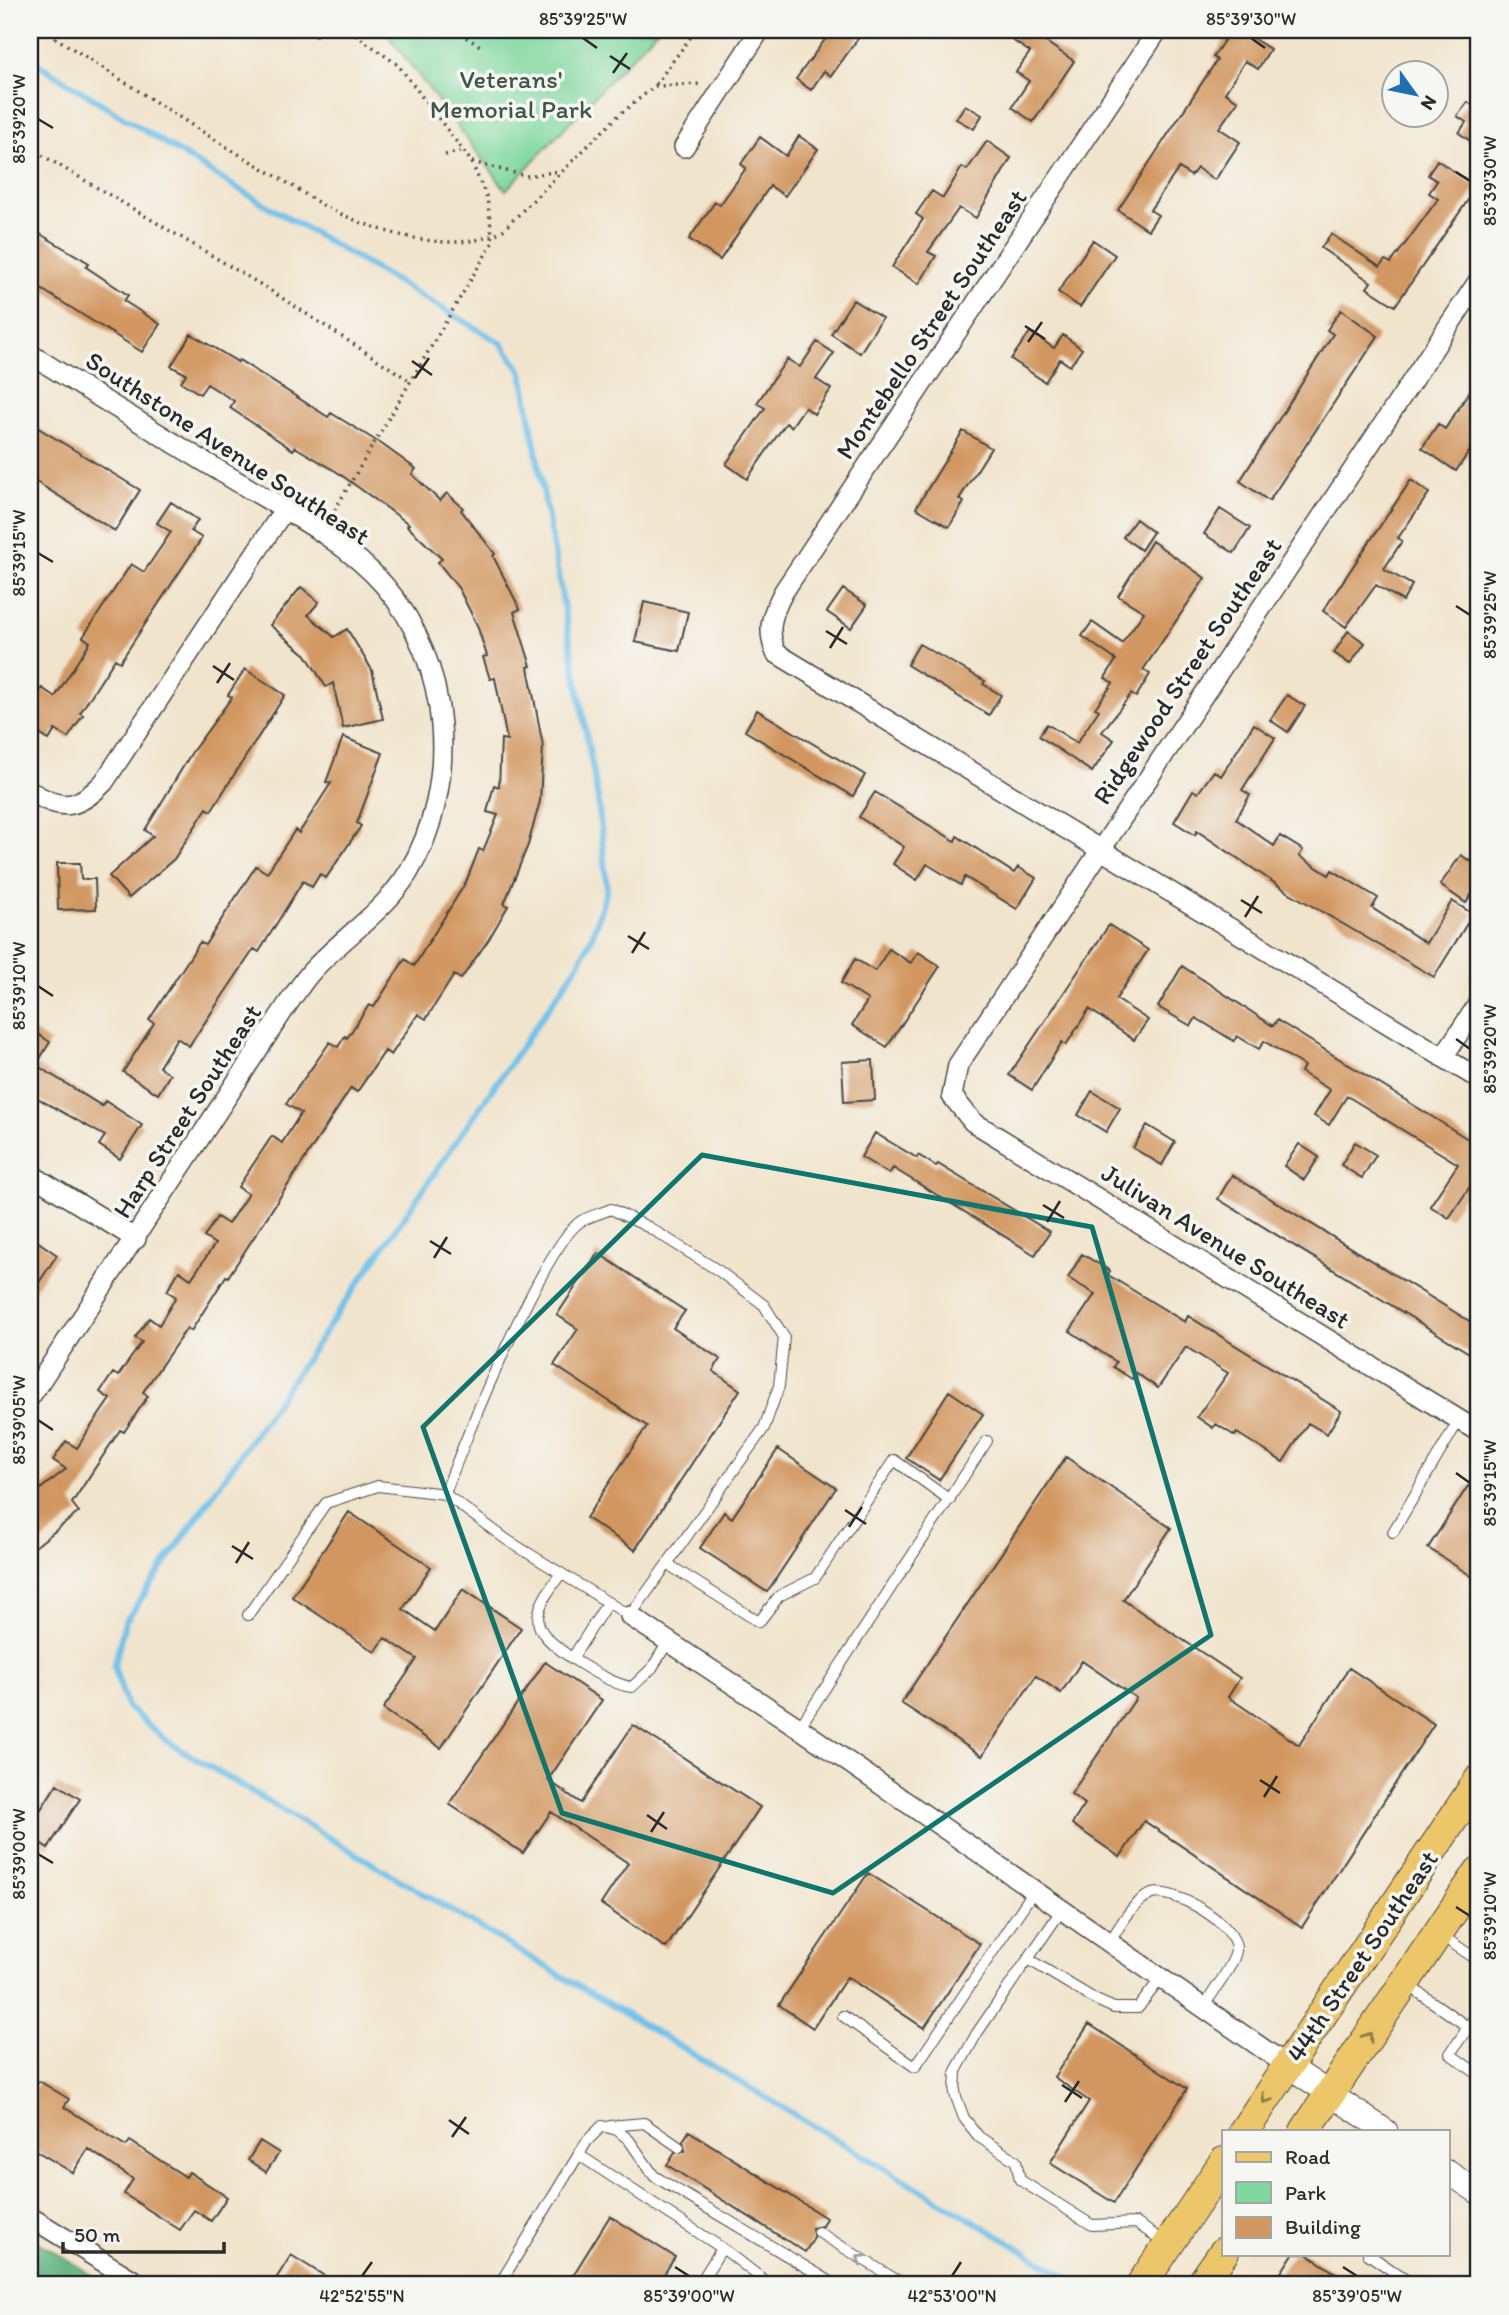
<svg xmlns="http://www.w3.org/2000/svg" width="1509" height="2315" viewBox="0 0 1509 2315" font-family="Itim,sans-serif">
<style>
.green{fill:#7fd89e;stroke:#558264;stroke-width:2}
.forest{fill:#67b885;stroke:#497258;stroke-width:2}
.lines{fill:none;stroke-linecap:round;stroke-linejoin:round}
.stream{stroke:#6fc1ea;stroke-width:6}
.building{fill:#d29760}
.service-casing{stroke:#494743;stroke-width:12}
.minor-casing{stroke:#494743;stroke-width:22}
.tertiary-casing{stroke:#494743;stroke-width:25}
.primary-casing{stroke:#494743;stroke-width:32}
.path{stroke:#494743;stroke-width:3.5;stroke-dasharray:2 5;stroke-linecap:butt}
.service{stroke:#fff;stroke-width:10}
.minor{stroke:#fff;stroke-width:19}
.tertiary{stroke:#fff;stroke-width:23}
.primary{stroke:#ecc669;stroke-width:30}
.oneway{stroke:#8c784a}
.oneway2{stroke:#a0a0a0}
.marked{fill:none;stroke:#0f766e;stroke-width:5;stroke-linejoin:round}
.ticks{fill:none;stroke:#2b2b2b;stroke-width:2.5}
.labels{text-anchor:middle;stroke-width:7;stroke-linejoin:round;paint-order:stroke}
.park-label{font-size:26px;fill:#405648;stroke:#f6f6f2}
.street-label{font-size:26px;fill:#2b2b2b;stroke:#f6f6f2}
.neatline{fill:none;stroke:#2b2b2b;stroke-width:2.5}
.ticks-label{font-size:18px;text-anchor:middle;fill:#2b2b2b}
</style>
<rect width="100%" height="100%" fill="#f6f6f2"/>
<filter id="ink" filterUnits="userSpaceOnUse"><feTurbulence type="fractalNoise" baseFrequency=".0143" numOctaves="2"/><feDisplacementMap in="SourceGraphic" scale="14" xChannelSelector="R" yChannelSelector="G"/><feConvolveMatrix kernelMatrix="1 2 1 2 8 2 1 2 1" color-interpolation-filters="sRGB"/></filter>
<filter id="wash" filterUnits="userSpaceOnUse"><feTurbulence type="fractalNoise" baseFrequency=".00686" numOctaves="4" result="noise"/><feDisplacementMap in="SourceGraphic" scale="28" xChannelSelector="R" yChannelSelector="G"/><feGaussianBlur stdDeviation="1.57" result="paint"/><feColorMatrix in="noise" values="0 0 0 0 0 0 0 0 0 0 0 0 0 0 0 0 0 1.4 0 .05"/><feComposite in="paint" operator="in"/></filter>
<g filter="url(#wash)">
<rect width="100%" height="100%" fill="#f1e4cc"/>
<path class="green" d="M384,30h273l-151,160z"/>
<path class="forest" d="M30,2237l78,48h-78z"/>
<g class="lines">
<path class="stream" d="M30,59l197,123 274,161 21,29 76,427 9,90 -15,48 -14,28 -453,657 -11,44 13,41 41,35 913,543"/>
</g>
<g id="blocks">
<path class="building" d="M832,30h32l-33,46 -7,-5 -13,19 -15,-11z
M1019,30h9l46,31 -41,61 -21,-15 17,-26 -13,-9 14,-20 -18,-12z
M1231,30h8l31,19 -12,20 -13,-8 -20,32 13,8 -19,27 21,14 -25,38 -18,-12 -6,8 -12,-8 -29,42 8,5 -10,15 -30,-20 99,-150 -4,-3z
M1468,102l8,6 3,-5v44l-20,-14 7,-11 -9,-6z
M965,105l17,10 -8,14 -18,-10z
M799,136l19,13 -33,47 -15,-10 -50,74 -31,-21 26,-37 5,3 26,-37 -5,-4 19,-27 26,19z
M987,141l24,17 -35,60 -17,-10 -31,44 8,4 -17,28 -27,-17 31,-48 -7,-5 16,-23 11,7 19,-31 5,3z
M1437,160l40,27 -82,119 -28,-18 4,-6 -50,-34 10,-14 49,33 5,-7 6,3 47,-64 -9,-6 8,-12 -9,-6z
M30,228l59,35 -3,4 42,28 -4,6 36,23 -18,28 -112,-70z
M1093,240l22,15 -35,52 -22,-15z
M853,300l29,18 -22,35 -29,-19z
M1341,310l37,26 -109,165 -29,-20 93,-147 -6,-4z
M1030,332l24,16 9,-13 19,14 -12,17 -10,-7 -15,23 -34,-23z
M191,334l47,28 1,-2 89,57 3,-4 52,32 33,24 -4,5 28,27 7,-8 16,15 -2,2 34,44 -2,2 27,53 -6,3 17,54 -3,1 15,79 -3,55 -12,44 -24,59 4,2 -19,33 -28,40 -7,-4 -28,44 -8,-5 -27,41 -6,-4 -28,41 -6,-4 -123,189 -2,-1 -35,55 -4,-3 -44,64 5,4 -24,36 -4,-2 -48,73 7,9 -49,39v-54l36,-28 -13,-9 13,-19 11,7 11,-17 22,-32 -10,-7 13,-19 5,3 24,-34 -7,-4 14,-20 10,7 17,-28 -9,-6 12,-20 12,8 24,-35 -11,-7 13,-20 11,7 20,-30 -10,-7 34,-51 10,7 19,-30 -15,-9 44,-62 8,5 7,-11 2,2 22,-33 5,2 31,-48 9,7 52,-84 13,-33 4,2 15,-36 -11,-3 7,-27 5,2 2,-48 6,1 -12,-62 -5,1 -7,-22 4,-1 -10,-31 -18,-36 -21,-27 4,-3 -35,-33 2,-2 -72,-52 -42,-25 -2,3 -63,-42 4,-7 -27,-17 -7,10 -19,-12 5,-8 -15,-8z
M817,342l17,11 -18,26 15,10 -17,25 -9,-7 -14,20 -5,-4 -39,56 -21,-15 39,-56 -8,-5 30,-44 13,8z
M1479,377v60l-23,34 -34,-23 16,-24 7,5z
M30,423l110,67 -25,41 -85,-53z
M963,431l28,17 -32,51 5,3 -15,25 -33,-19z
M1411,480l18,13 -31,45 4,3 -18,28 28,16 -9,16 -27,-16 -30,42 -23,-16z
M171,502l27,18 -7,11 11,7 -82,124 -5,-3 -35,54 3,2 -15,23 -13,-8 -6,10 -19,-12v-22l12,-18 13,9 35,-55 -7,-5 48,-73 13,8 27,-40 -14,-9z
M1220,509l30,19 -16,25 -30,-19z
M1136,519l17,13 -12,18 -18,-13z
M1152,541l53,37 -62,92 7,4 -14,23 -5,-3 -29,38 12,8 -22,32 -53,-36 8,-12 30,19 22,-33 -4,-2 18,-25 -8,-5 11,-18 -34,-24 10,-14 30,21 22,-31 -26,-16z
M301,587l18,15 -11,13 26,22 13,-8 25,41 11,49 -40,9 -10,-45 -7,4 -20,-32 -36,-30z
M843,589l24,16 -16,23 -24,-16z
M644,602l44,10 -9,39 -44,-9z
M1348,631l17,12 -15,21 -16,-11z
M919,644l66,37 -2,3 18,11 -12,20 -82,-50z
M245,669l40,26 -74,116 -4,-3 -33,51 -45,39 -20,-22 44,-40 -8,-6 47,-78 40,-55 -4,-2z
M1287,695l18,11 -17,26 -18,-12z
M757,710l108,65 -12,21 -108,-65z
M1254,724l21,14 -33,52 8,5 -14,24 38,27 6,-10 23,14 -4,6 30,19 3,-5 46,28 -6,10 54,35 26,-42 21,13 -39,63 -146,-85 -91,-61 -2,4 -21,-13 19,-32 5,3 16,-22 7,5z
M343,737l40,16 -26,70 4,3 -35,52 -6,-4 -8,13 -9,-6 -44,71 -5,-3 -65,97 -12,-8 -18,29 11,7 -12,20 -35,-22 31,-49 -5,-3 51,-78 5,3 51,-79 11,7 28,-43 4,3 32,-50 -5,-1z
M875,792l80,49 2,-5 57,37 4,-6 18,11 -19,31 -52,-32 -4,8 -34,-21 -10,16 -24,-16 11,-17 -45,-30z
M1461,855l18,12v16l-13,20 -26,-18z
M57,863h23l1,16h14l1,30 -38,1z
M1109,925l39,25 -32,49 32,21 -14,20 -45,-31 -23,36 -4,-3 -30,48 -23,-15z
M889,949l22,14 7,-11 22,14 -53,81 -35,-22 16,-25 -27,-17 14,-24 20,12z
M1182,966l91,60 4,-6 202,126v27l-30,45 -19,-12 28,-42 -111,-68 -18,29 -15,-9 16,-26 -29,-18 3,-6 -40,-25 -5,8 -22,-13 -3,5 -38,-23 -5,8 -33,-19z
M30,1029l20,13 -14,23 66,41 3,-5 37,24 -22,34 -21,-14 6,-9 -75,-42z
M873,1060l2,40 -31,2 -2,-40z
M1092,1091l28,17 -14,24 -28,-17z
M1147,1125l28,17 -13,23 -29,-17z
M875,1133l42,25 1,-3 18,11 2,-2 112,68 -15,23 -142,-87 -4,6 -28,-17z
M1355,1142l21,13 -14,23 -21,-13z
M1299,1144l20,13 -15,23 -20,-14z
M1232,1175l247,152v32l-261,-160z
M30,1236l27,19 -27,41z
M598,1253l87,58 -12,17 47,31 -7,12 27,19 -105,160 -49,-32 61,-92 -93,-61 24,-36 -21,-14z
M1082,1254l28,17 -2,4 77,47 3,-6 153,95 -14,23 -19,-11 -25,39 -46,-29 -2,3 -19,-12 -3,4 -16,-11 31,-44 -42,-26 -28,41 -22,-15 -4,6 -19,-12 3,-5 -46,-31 25,-37 -27,-16z
M949,1391l34,23 -44,66 -33,-22z
M778,1449l58,39 -69,104 -67,-44 24,-36 8,6z
M1066,1457l105,71 -48,72 117,78 -12,19 71,48 50,-77 85,56 -132,203 -158,-106 -24,36 -48,-33 13,-20 -14,-10 65,-96 -54,-37 -21,32 -25,-17 -54,80 -81,-53z
M1468,1486l11,7v88l-51,-33z
M349,1512l82,55 -28,42 32,22 28,-42 58,39 -80,120 -58,-39 34,-50 -32,-21 -10,14 -83,-55z
M545,1662l57,38 -54,80 33,23 52,-78 127,82 -94,141 -65,-44 27,-41 -77,-51 -28,41 -74,-49z
M57,1784l23,15 -32,49 -18,-12v-10z
M868,1873l112,71 -56,84 -77,-51 -34,51 -34,-23z
M1089,2024l98,65 -73,114 -64,-40 39,-62 -35,-24z
M39,2081l30,18 -5,8 62,39 4,-5 56,36 3,-5 38,25 -16,24 -17,-11 -14,20 -56,-36 9,-15 -45,-30 -15,24 -43,-26v-51z
M689,2131l137,87 -4,8 -10,2 2,10 -9,14 -138,-87 8,-12 10,-2 -2,-10z
M260,2141l19,12 -13,19 -18,-12z
M610,2216l65,41 -18,28h-90z
M1293,2254h13l48,31h-81z
M291,2255l48,30h-67z"/>
</g>
</g>
<g filter="url(#ink)">
<use href="#blocks" fill-opacity="0" stroke="#494743" stroke-width="2"/>
<g class="lines">
<g class="service-casing">
<path id="service" d="M611,1209l39,19 69,43 45,34 20,32 -5,49 -15,42 -134,188 -123,-76 -62,-46c17,-49 99,-249 136,-273 9,-5 21,-8 30,-12z
M1393,1532l66,-112
M669,1565l90,57 20,-26 36,-18 79,-118 56,40
M561,1573c-9,14 -29,37 -21,55 9,20 70,57 92,59l20,-19 16,-26
M248,1615l78,-112 52,-17 67,8
M573,1657l35,-55
M799,1728l188,-287
M1061,1911l-84,122 -21,38 -1,23 9,24 15,19 37,24 4,19 72,45 44,-2 30,20
M1439,1934l40,27
M1109,1943c10,-15 24,-43 43,-49 23,-6 86,31 84,56 -1,14 -24,43 -32,56
M1028,1959l68,41 18,8h24l23,-30
M1408,1985l60,42
M1479,2011l-29,43 29,21
M843,2016l72,51 118,-175
M610,2126l34,-3 35,24
M579,2155l146,95 45,35
M818,2232l87,53
M1368,2254l45,31
M499,2285l88,-144 15,-15 15,4 12,10 25,36 182,109
M699,2285l23,-37"/>
</g>
<g class="minor-casing">
<path id="minor" d="M1158,30l-374,561c-12,22 -18,38 -8,62l703,426
M684,147l76,-117
M1479,280l-521,785 -6,31 21,26 506,310
M30,354c67,42 135,84 203,125 51,31 111,60 151,106 67,77 77,200 24,288 -24,39 -65,64 -96,98 -9,10 -17,23 -25,34l-257,392
M30,791c32,20 47,19 74,-9l180,-272
M1443,1057l36,-54
M30,1174l106,65
M630,1616l169,112 489,338
M30,2217l111,68"/>
</g>
<g class="tertiary-casing">
<path id="tertiary" d="M1288,2066l98,65
M1448,2172l31,21"/>
</g>
<g class="primary-casing">
<path id="primary" d="M1244,2131l235,-351
M1305,2131l174,-259
M1141,2285l83,-123
M1201,2285l23,-33"/>
</g>
<path class="path" d="M43,30c77,48 153,100 231,145 23,13 45,30 69,40 45,20 116,41 160,15l116,-115 36,-29 47,-2
M454,30l28,17
M315,36l4,-6
M656,84l40,-54
M30,148l235,139 147,95
M445,155l18,-4
M472,162l54,14 34,-5
M331,516l162,-274 -6,-44 -16,-37 -73,-96 -49,-35"/>
<use href="#service" class="service"/>
<use href="#minor" class="minor"/>
<use href="#tertiary" class="tertiary"/>
<use href="#primary" class="primary"/>
</g>
<defs><path id="oneway-chevron" d="M-2-3.5L2.5 0L-2 3.5" fill="none" stroke-width="1.6" stroke-linecap="round" stroke-linejoin="round" transform="scale(1.75)"/></defs>
<g class="oneway">
<use href="#oneway-chevron" transform="translate(1368 2037) rotate(-56)"/>
<use href="#oneway-chevron" transform="translate(1266 2099) rotate(124)"/>
</g>
<use class="oneway2" href="#oneway-chevron" transform="translate(861 2259) rotate(-149)"/>
</g>
<path class="marked" d="M702,1155l390,72 119,408 -378,258 -271,-80 -139,-386z"/>
<path class="ticks" d="M583,38l14,10M1251,38l14,10M610,56l20,13M613,73l14,-20M38,119l15,9M1456,172l14,9M1025,326l20,13M1028,342l14,-20M412,361l20,14M415,378l14,-20M38,553l15,9M1456,606l14,9M826,631l21,13M830,648l13,-21M213,666l21,14M217,683l13,-20M1241,900l21,13M1245,917l13,-21M628,936l21,13M632,953l13,-21M38,986l15,10M1456,1039l14,10M1043,1205l21,13M1047,1222l13,-21M430,1241l21,13M434,1258l13,-21M38,1420l15,10M1456,1473l14,10M845,1510l21,14M849,1527l13,-20M232,1546l21,13M236,1563l13,-21M1260,1780l20,13M1264,1797l13,-21M647,1815l20,14M651,1832l13,-20M38,1854l15,9M1456,1907l14,9M1062,2085l20,13M1065,2102l14,-21M449,2120l20,14M452,2137l14,-20M675,2267l14,9M1343,2267l14,9M362,2276l10,-14M952,2276l9,-14"/>
<g class="labels">
<g class="park-label">
<text x="511" y="88">Veterans'<tspan x="511" dy="30">Memorial Park</tspan></text>
</g>
<g class="street-label">
<text transform="translate(931 324) rotate(-56)" y="9">Montebello Street Southeast</text>
<text transform="translate(228 448) rotate(33)" y="9">Southstone Avenue Southeast</text>
<text transform="translate(1187 671) rotate(-56)" y="9">Ridgewood Street Southeast</text>
<text transform="translate(187 1111) rotate(-57)" y="9">Harp Street Southeast</text>
<text transform="translate(1226 1246) rotate(32)" y="9">Julivan Avenue Southeast</text>
<text transform="translate(1362 1956) rotate(-56)" y="9">44th Street Southeast</text>
</g>
</g>
<rect width="1509" height="2315" fill="none" stroke="#f6f6f2" stroke-width="77"/>
<rect x="1222" y="2130" width="228" height="126" fill="#f6f6f2" stroke="#a5a5a2" stroke-width="2"/>
<rect x="1236" y="2152" width="35" height="10" fill="#ecc669" stroke="#a5a5a2" stroke-width="2"/>
<text x="1285" y="2164" font-size="21" fill="#2b2b2b">Road</text>
<rect x="1236" y="2182" width="35" height="21" fill="#7fd89e" stroke="#a5a5a2" stroke-width="2"/>
<text x="1285" y="2200" font-size="21" fill="#2b2b2b">Park</text>
<rect x="1236" y="2217" width="35" height="21" fill="#d29760" stroke="#a5a5a2" stroke-width="2"/>
<text x="1285" y="2234" font-size="21" fill="#2b2b2b">Building</text>
<g transform="translate(1415 94) rotate(123)"><circle r="33" fill="#f6f6f2" stroke="#a5a5a2" stroke-width="2"/>
<path d="M0-5L12 26L0 18L-12 26Z" fill="#1f6fb2"/>
<text y="-10" font-size="19" font-weight="bold" text-anchor="middle" fill="#2b2b2b">N</text>
</g>
<path d="M63 2242v10h161v-10" fill="none" stroke="#2b2b2b" stroke-width="3.5"/>
<text x="74" y="2242" font-size="21" fill="#2b2b2b" stroke="#f6f6f2" stroke-width="5" paint-order="stroke">50 m</text>
<rect x="38" y="38" width="1432" height="2238" class="neatline"/>
<g class="ticks-label">
<text x="583" y="25">85°39'25"W</text>
<text x="1251" y="25">85°39'30"W</text>
<text transform="translate(19 119) rotate(-90)" y="6">85°39'20"W</text>
<text transform="translate(1490 181) rotate(-90)" y="6">85°39'30"W</text>
<text transform="translate(19 553) rotate(-90)" y="6">85°39'15"W</text>
<text transform="translate(1490 615) rotate(-90)" y="6">85°39'25"W</text>
<text transform="translate(19 986) rotate(-90)" y="6">85°39'10"W</text>
<text transform="translate(1490 1049) rotate(-90)" y="6">85°39'20"W</text>
<text transform="translate(19 1420) rotate(-90)" y="6">85°39'05"W</text>
<text transform="translate(1490 1483) rotate(-90)" y="6">85°39'15"W</text>
<text transform="translate(19 1854) rotate(-90)" y="6">85°39'00"W</text>
<text transform="translate(1490 1916) rotate(-90)" y="6">85°39'10"W</text>
<text x="362" y="2302">42°52'55"N</text>
<text x="689" y="2302">85°39'00"W</text>
<text x="952" y="2302">42°53'00"N</text>
<text x="1357" y="2302">85°39'05"W</text>
</g>
</svg>
